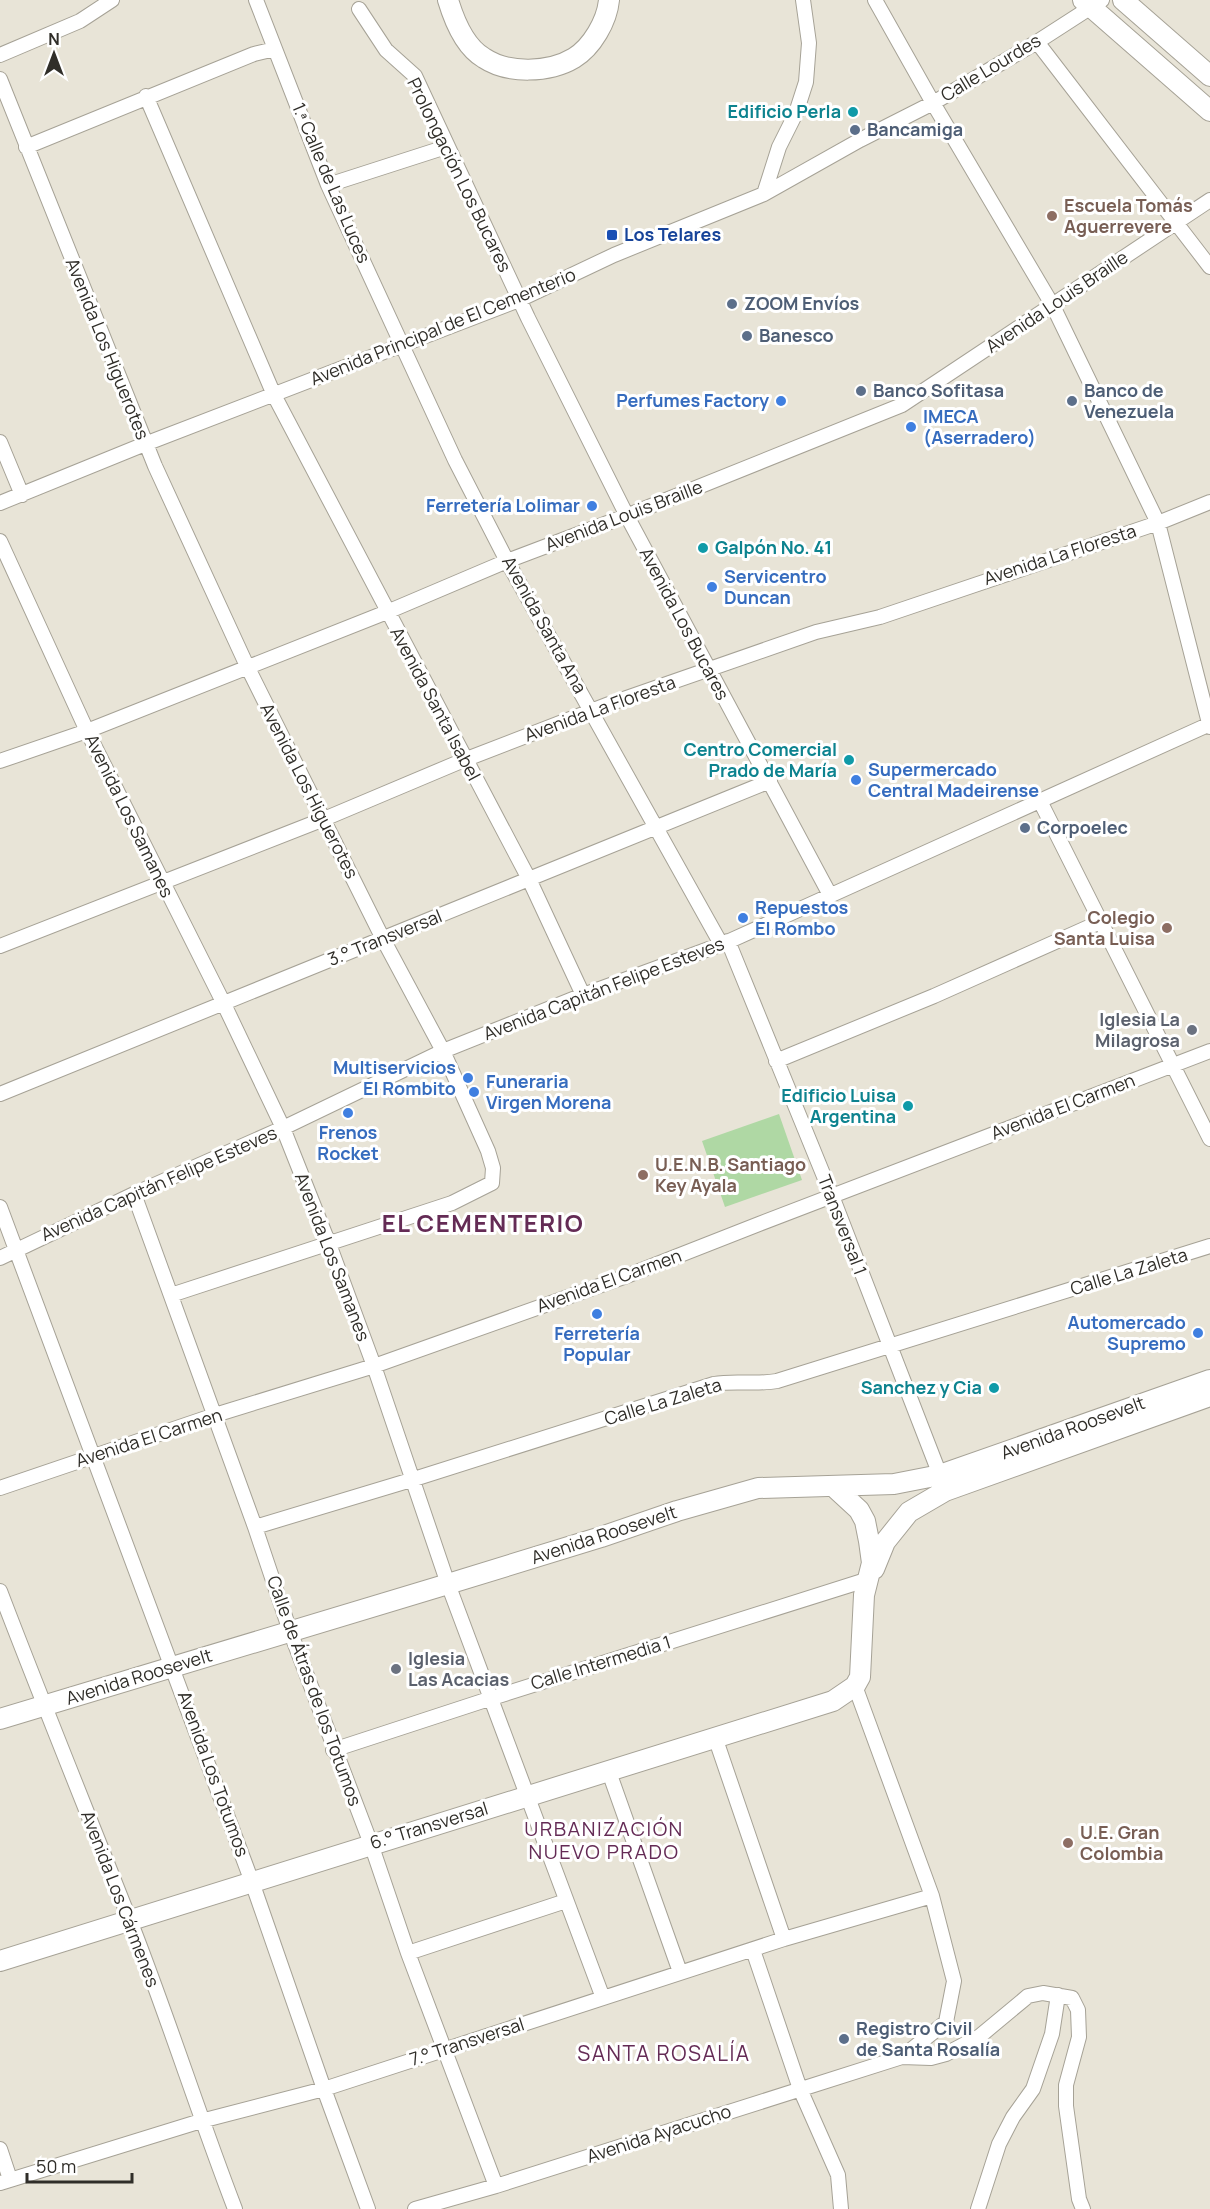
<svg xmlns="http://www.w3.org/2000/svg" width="1210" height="2209" viewBox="0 0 1210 2209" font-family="Manrope,sans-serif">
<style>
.green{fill:#afd8a4}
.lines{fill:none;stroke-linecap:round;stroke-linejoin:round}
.street-casing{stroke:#a6a296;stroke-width:16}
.secondary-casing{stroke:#a6a296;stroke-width:22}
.street{stroke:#fff;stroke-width:14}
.secondary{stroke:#fff;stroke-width:20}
.culture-dot{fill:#0f9aa8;stroke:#fff;stroke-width:2}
.service-dot{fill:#5c6f8a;stroke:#fff;stroke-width:2}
.education-dot{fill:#8d6e63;stroke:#fff;stroke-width:2}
.transit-dot{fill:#1a4fb4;stroke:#fff;stroke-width:2}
.shop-dot{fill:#3f7fe0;stroke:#fff;stroke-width:2}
.worship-dot{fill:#6b7280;stroke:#fff;stroke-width:2}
.labels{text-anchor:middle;stroke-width:6;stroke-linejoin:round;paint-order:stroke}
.street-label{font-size:18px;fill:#302e29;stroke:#fff}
.culture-label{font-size:18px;font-weight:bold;fill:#0d838f;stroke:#fff;text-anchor:end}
.service-label{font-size:18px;font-weight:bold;fill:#4e5e75;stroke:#fff;text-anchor:start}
.education-label{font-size:18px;font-weight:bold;fill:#785e54;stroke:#fff;text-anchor:start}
.transit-label{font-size:18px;font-weight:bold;fill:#164399;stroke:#fff;text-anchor:start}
.shop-label{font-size:18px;font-weight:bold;fill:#366cbe;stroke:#fff;text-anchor:start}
.worship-label{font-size:18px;font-weight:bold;fill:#5b616d;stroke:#fff;text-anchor:end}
.neighbourhood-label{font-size:20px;letter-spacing:1.5px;fill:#642b55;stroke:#fff}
.quarter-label{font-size:21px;letter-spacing:1.5px;fill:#642b55;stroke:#fff}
.district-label{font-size:24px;font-weight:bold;letter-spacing:1.5px;fill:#642b55;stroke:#fff}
</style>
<rect width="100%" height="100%" fill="#e8e4d7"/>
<path class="green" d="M779,1114l23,66 -77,27 -23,-66z"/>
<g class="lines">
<g class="street-casing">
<path id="street" d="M256,0l72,185 127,275 52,101 214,383
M875,0l58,103 120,203 105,217 52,204
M359,9l27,41 29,26 113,242 99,198 203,379
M1037,42l173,225
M0,55l80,-34 32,-21
M0,79l155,387 92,200 136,273 60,112 45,100 5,17 -1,15 -40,20 -281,92
M146,96l128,299 255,484 54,116
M26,147l228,-93 21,-5
M328,185l118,-38
M764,194l96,-54 73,-37 104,-61 65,-42
M0,442l22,53
M0,503l145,-59 374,-144 95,-45 150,-61 15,-47 17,-34 10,-31 3,-39 -6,-43
M0,541l87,190 136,271 60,126 46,116 45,122 74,218 155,414
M0,761l87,-30 300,-119 120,-51 124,-47 271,-109 308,-205
M1040,801l170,338
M728,941l104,255 108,279
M0,946l324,-127 140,-59 145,-56 207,-72 64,-15 278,-94 52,-21
M776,1061l158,-65 166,-74
M0,1094l770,-313
M134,1194l121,333 35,104 81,213 37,109 88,233
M0,1207l252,675 72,207 44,120
M0,1258l134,-64 149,-66 160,-77 140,-56 142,-52 485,-219
M0,1488l215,-73 159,-49 250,-89 135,-53 451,-173
M255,1527l156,-47 303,-96c21,-4 42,1 63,-3l433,-135
M0,1591c42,110 86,218 129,327 38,96 69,195 106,291
M855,1686l77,210 22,85 -8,41 -44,35
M715,1737l69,202
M333,1750l159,-52 377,-119
M609,1772l71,200
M753,1950l47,139 38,86 3,34
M408,1953l158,-52
M0,2149l10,30
M0,2183l201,-62 123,-32 460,-150 148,-43
M415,2209l81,-23 406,-129 29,1 15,-4 34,-18 48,-40 15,-3 29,5 6,12 1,27 -13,48v21l13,93 4,10
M978,2209l21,-65 14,-27 20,-28 19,-55 6,-39"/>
</g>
<g class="secondary-casing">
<path id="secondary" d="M448,0c6,20 17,47 36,58 24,16 65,15 90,0 18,-11 33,-37 35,-58
M1083,0l127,111
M1123,0l87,76
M874,1569l11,-27 24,-30 36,-21 265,-95
M0,1719l448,-135 153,-47 76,-26 81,-23 136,-4 46,-9 270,-95
M0,1961l833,-260 22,-15 5,-9 4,-82 8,-32 -3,-22 -4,-20 -6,-11 -25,-23"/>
</g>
<use href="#street" class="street"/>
<use href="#secondary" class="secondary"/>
</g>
<g class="culture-dot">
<circle cx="853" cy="112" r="6"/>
<circle cx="703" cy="548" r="6"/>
<circle cx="849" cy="760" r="6"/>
<circle cx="908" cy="1106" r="6"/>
<circle cx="994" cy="1388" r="6"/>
</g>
<g class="service-dot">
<circle cx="855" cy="130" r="6"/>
<circle cx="732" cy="304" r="6"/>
<circle cx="747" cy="336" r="6"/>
<circle cx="861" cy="391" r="6"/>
<circle cx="1072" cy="401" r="6"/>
<circle cx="1025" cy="828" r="6"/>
<circle cx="844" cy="2039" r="6"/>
</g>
<g class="education-dot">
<circle cx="1052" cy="216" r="6"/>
<circle cx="1167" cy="928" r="6"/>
<circle cx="643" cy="1175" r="6"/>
<circle cx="1068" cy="1843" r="6"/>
</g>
<rect class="transit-dot" x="606" y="229" width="12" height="12" rx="3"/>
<g class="shop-dot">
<circle cx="781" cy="401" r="6"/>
<circle cx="911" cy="427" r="6"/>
<circle cx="592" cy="506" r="6"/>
<circle cx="712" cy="587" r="6"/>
<circle cx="856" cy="780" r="6"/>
<circle cx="743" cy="918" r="6"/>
<circle cx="468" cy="1078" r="6"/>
<circle cx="474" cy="1092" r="6"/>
<circle cx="348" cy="1113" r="6"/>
<circle cx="597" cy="1314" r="6"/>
<circle cx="1198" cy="1333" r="6"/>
</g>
<g class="worship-dot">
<circle cx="1192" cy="1030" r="6"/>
<circle cx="396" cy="1669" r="6"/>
</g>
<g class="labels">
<g class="street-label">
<text transform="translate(991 68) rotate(-31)" y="6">Calle Lourdes</text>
<text transform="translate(459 175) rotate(64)" y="6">Prolongación Los Bucares</text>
<text transform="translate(331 183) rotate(67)" y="6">1.ª Calle de Las Luces</text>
<text transform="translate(1057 302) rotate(-34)" y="6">Avenida Louis Braille</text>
<text transform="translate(443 327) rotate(-22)" y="6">Avenida Principal de El Cementerio</text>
<text transform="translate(107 349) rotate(68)" y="6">Avenida Los Higuerotes</text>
<text transform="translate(624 516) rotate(-21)" y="6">Avenida Louis Braille</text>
<text transform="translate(1060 555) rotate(-18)" y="6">Avenida La Floresta</text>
<text transform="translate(684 624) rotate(62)" y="6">Avenida Los Bucares</text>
<text transform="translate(544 625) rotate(61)" y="6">Avenida Santa Ana</text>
<text transform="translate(435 704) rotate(62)" y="6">Avenida Santa Isabel</text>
<text transform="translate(600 709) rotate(-20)" y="6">Avenida La Floresta</text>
<text transform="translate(309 791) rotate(63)" y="6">Avenida Los Higuerotes</text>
<text transform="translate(129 816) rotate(64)" y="6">Avenida Los Samanes</text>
<text transform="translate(385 938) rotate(-22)" y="6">3.° Transversal</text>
<text transform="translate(604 989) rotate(-21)" y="6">Avenida Capitán Felipe Esteves</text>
<text transform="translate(1063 1107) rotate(-21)" y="6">Avenida El Carmen</text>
<text transform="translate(159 1184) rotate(-24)" y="6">Avenida Capitán Felipe Esteves</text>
<text transform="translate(842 1225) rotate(69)" y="6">Transversal 1</text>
<text transform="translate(332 1257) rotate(69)" y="6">Avenida Los Samanes</text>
<text transform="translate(1129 1272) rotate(-17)" y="6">Calle La Zaleta</text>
<text transform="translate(609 1281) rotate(-20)" y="6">Avenida El Carmen</text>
<text transform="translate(663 1402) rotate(-17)" y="6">Calle La Zaleta</text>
<text transform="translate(1073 1428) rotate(-20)" y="6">Avenida Roosevelt</text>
<text transform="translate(149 1438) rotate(-18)" y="6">Avenida El Carmen</text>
<text transform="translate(604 1535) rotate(-18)" y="6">Avenida Roosevelt</text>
<text transform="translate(601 1663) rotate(-17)" y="6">Calle Intermedia 1</text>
<text transform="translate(139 1677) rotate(-17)" y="6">Avenida Roosevelt</text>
<text transform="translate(314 1691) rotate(70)" y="6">Calle de Átras de los Totumos</text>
<text transform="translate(213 1774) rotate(70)" y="6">Avenida Los Totumos</text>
<text transform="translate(429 1826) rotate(-17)" y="6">6.° Transversal</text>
<text transform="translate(120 1899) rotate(69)" y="6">Avenida Los Cármenes</text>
<text transform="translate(467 2042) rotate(-18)" y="6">7.° Transversal</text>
<text transform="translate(659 2134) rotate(-18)" y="6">Avenida Ayacucho</text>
</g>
<g class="culture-label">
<text x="841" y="118">Edificio Perla</text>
<text x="715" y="554" text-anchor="start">Galpón No. 41</text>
<text x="837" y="756">Centro Comercial<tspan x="837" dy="21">Prado de María</tspan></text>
<text x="896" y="1102">Edificio Luisa<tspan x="896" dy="21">Argentina</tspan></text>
<text x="982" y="1394">Sanchez y Cia</text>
</g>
<g class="service-label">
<text x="867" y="136">Bancamiga</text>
<text x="744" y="310">ZOOM Envíos</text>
<text x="759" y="342">Banesco</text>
<text x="873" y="397">Banco Sofitasa</text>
<text x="1084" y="397">Banco de<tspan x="1084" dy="21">Venezuela</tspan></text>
<text x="1037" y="834">Corpoelec</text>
<text x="856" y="2035">Registro Civil<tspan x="856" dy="21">de Santa Rosalía</tspan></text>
</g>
<g class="education-label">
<text x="1064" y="212">Escuela Tomás<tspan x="1064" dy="21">Aguerrevere</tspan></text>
<text x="1155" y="924" text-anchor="end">Colegio<tspan x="1155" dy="21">Santa Luisa</tspan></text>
<text x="655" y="1171">U.E.N.B. Santiago<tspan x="655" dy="21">Key Ayala</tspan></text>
<text x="1080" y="1839">U.E. Gran<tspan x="1080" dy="21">Colombia</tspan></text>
</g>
<g class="transit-label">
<text x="624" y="241">Los Telares</text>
</g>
<g class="shop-label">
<text x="769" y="407" text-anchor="end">Perfumes Factory</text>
<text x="923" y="423">IMECA<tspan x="923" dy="21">(Aserradero)</tspan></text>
<text x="580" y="512" text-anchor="end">Ferretería Lolimar</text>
<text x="724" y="583">Servicentro<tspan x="724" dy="21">Duncan</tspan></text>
<text x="868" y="776">Supermercado<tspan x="868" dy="21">Central Madeirense</tspan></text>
<text x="755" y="914">Repuestos<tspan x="755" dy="21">El Rombo</tspan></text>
<text x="456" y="1074" text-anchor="end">Multiservicios<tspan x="456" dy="21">El Rombito</tspan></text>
<text x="486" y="1088">Funeraria<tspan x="486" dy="21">Virgen Morena</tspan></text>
<text x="348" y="1139" text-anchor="middle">Frenos<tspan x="348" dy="21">Rocket</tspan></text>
<text x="1186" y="1329" text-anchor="end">Automercado<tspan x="1186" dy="21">Supremo</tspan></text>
<text x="597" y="1340" text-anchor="middle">Ferretería<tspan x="597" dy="21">Popular</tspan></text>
</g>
<g class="worship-label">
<text x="1180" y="1026">Iglesia La<tspan x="1180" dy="21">Milagrosa</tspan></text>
<text x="408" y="1665" text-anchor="start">Iglesia<tspan x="408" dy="21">Las Acacias</tspan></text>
</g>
<g class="neighbourhood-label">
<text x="604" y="1836">URBANIZACIÓN<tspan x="604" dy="23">NUEVO PRADO</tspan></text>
</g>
<g class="quarter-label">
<text x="664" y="2061">SANTA ROSALÍA</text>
</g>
<g class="district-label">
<text x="483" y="1232">EL CEMENTERIO</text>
</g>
</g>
<g transform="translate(54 54)" stroke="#ffffff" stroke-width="4.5" paint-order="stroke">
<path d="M0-4.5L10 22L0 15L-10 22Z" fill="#302e29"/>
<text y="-9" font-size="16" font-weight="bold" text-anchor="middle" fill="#302e29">N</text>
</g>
<path d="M27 2173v9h105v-9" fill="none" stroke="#302e29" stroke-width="3"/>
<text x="36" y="2173" font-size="18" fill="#302e29" stroke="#ffffff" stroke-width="4.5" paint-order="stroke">50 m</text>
</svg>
